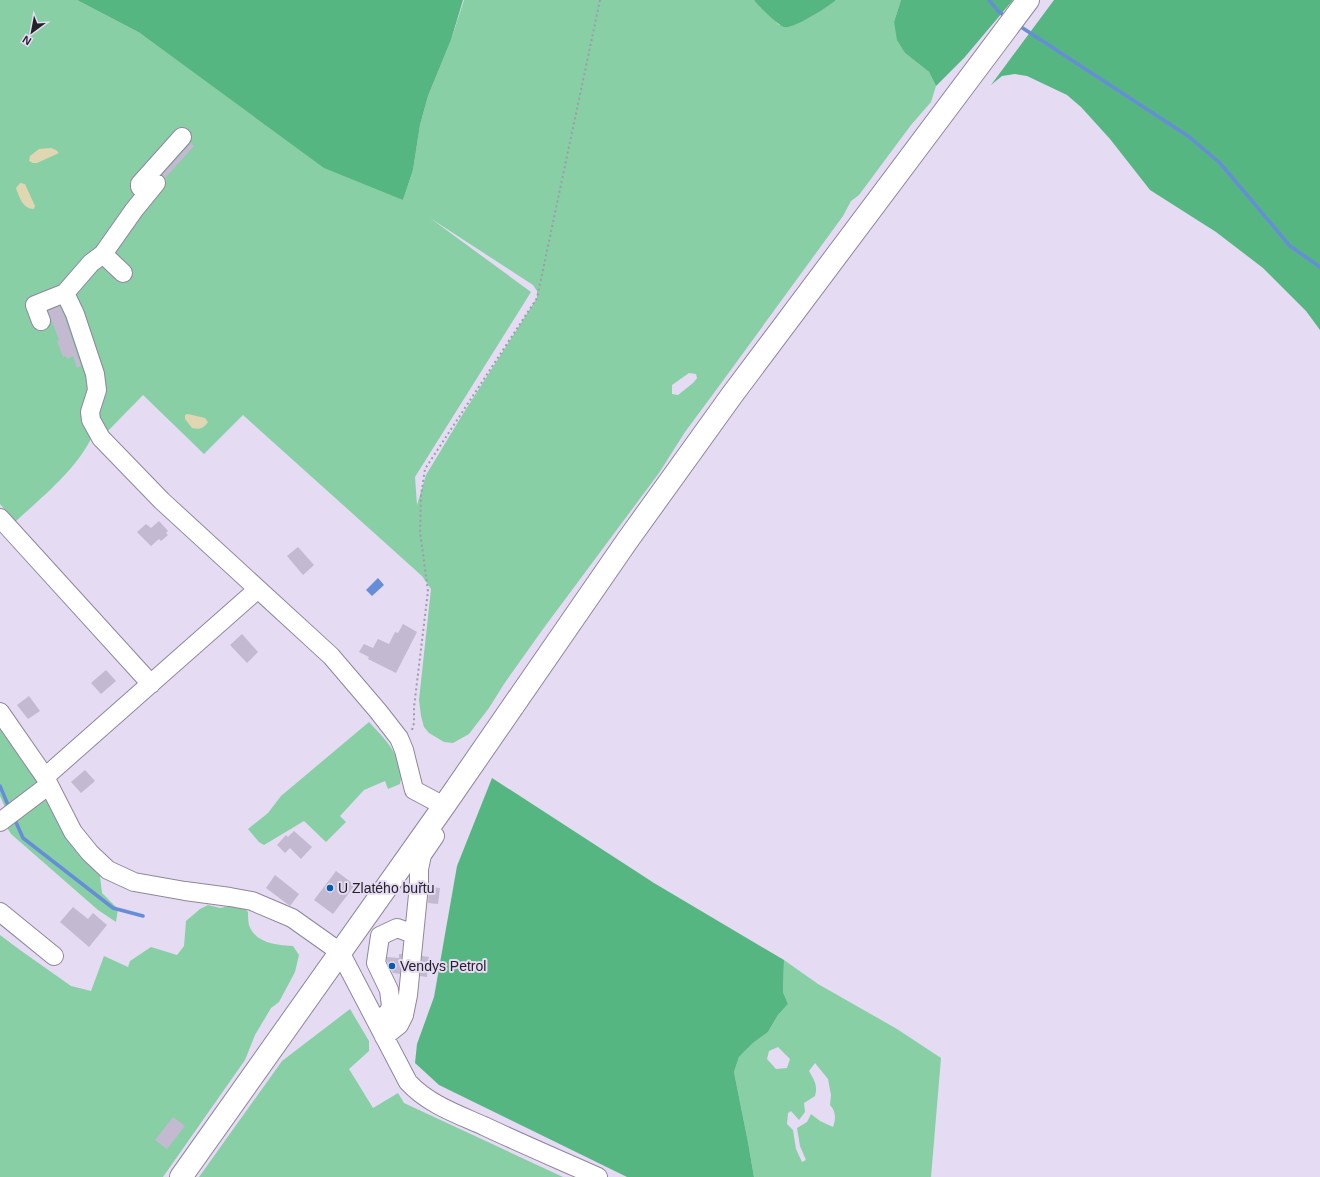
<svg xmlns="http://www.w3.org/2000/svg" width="1320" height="1177" viewBox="0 0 1320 1177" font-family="Arial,sans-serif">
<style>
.green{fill:#88cfa5;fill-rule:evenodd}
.forest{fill:#56b681}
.sand{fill:#e0d6b2}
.water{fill:#668dd7}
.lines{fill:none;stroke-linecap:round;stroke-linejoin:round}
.stream{stroke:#668dd7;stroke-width:3.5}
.building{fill:#c3b9d1}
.minor-casing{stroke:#8f869d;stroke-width:20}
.major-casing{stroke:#8f869d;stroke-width:24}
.path{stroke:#a19aac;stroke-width:2;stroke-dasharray:2 3;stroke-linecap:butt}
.minor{stroke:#fff;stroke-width:18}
.major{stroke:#fff;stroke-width:22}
.poi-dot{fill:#025eac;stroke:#e5dbf3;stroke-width:1.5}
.labels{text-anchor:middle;stroke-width:4;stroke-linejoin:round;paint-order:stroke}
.poi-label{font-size:14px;fill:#24212a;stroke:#e5dbf3;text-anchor:start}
</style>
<rect width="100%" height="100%" fill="#e5dbf3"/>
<path class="green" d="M0,0h77l63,33 263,167 10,-30 7,-45 8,-29 23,-56 13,-40h290c7,9 17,16 25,25l30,-7 27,-18h65l-7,22 11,31 24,19 7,14 -5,16 -20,23 -52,70 -8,6 -8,15 -121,166 -37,50 -26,41 -116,156 -39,55 -15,24 -20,26 -16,9 -9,-1 -15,-9 -5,-6 -3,-11 -2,-16 12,-111 -9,-13 -179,-161 -39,39 -61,-59 -39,40 -12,2c-17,34 -49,59 -77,85l-15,-18zM430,218l103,67 4,6v7l-76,119 -35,58 -9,30 -2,-28 116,-185zM689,373l7,1 1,4 -4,5 -15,12 -6,-1v-9z
M369,722c15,16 37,37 31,62l-12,5 -3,-8 -21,9 -24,26 6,6 -20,20 -22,-21 -40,24 -5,-3 -11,-13 20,-16 13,-17z
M0,724l40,60 -35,23 -5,-11z
M39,796l10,2 50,70 3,25 16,16 -2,13 -18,-12 -87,-76 -3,-5 -1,-8z
M240,904l8,8c0,4 0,9 1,13 6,18 28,20 44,21l6,9 -4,17 -16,30 -8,6 -16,27 -10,25 -82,117h-163v-242l20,15 51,36 20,5 13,-35 24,11 2,-6 21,-14 26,8 7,-9 2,-25 14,-12 8,-4 12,3z
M784,960l34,24 79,45 44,29 -10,119h-177l-6,-35 -14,-70 5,-15 14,-14 15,-11 10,-17 10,-11 -5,-12zM778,1047l12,12 -3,9 -11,1 -9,-10 2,-8zM815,1063l13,16 3,16 -1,10c6,6 6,14 3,22l-13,-6 -9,-7 -4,8 -10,6 3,18 6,14 -4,2 -6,-13 -3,-19 -6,-6 1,-11 3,-2 8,9 6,-8 -1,-9 11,-7c3,-11 -1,-16 -6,-25z
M350,1009l19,32v10l-20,18 24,39 25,-15 6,10 159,74h-364l83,-116z"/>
<path class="forest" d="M77,0h386l-12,40 -23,56 -8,29 -7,45 -10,30 -79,-32 -184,-135z
M754,0h82c-8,7 -42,29 -52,27 -5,-1 -27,-22 -30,-27z
M901,0h112l-49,58 -28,28 -7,-14 -24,-19 -8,-13 -3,-18z
M1054,0h266v330l-14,-19 -43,-43 -47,-36 -66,-42 -40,-51 -29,-32 -14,-12 -40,-19 -12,-2 -13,2 -11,9z
M492,778l162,105 130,77 -1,32 5,12 -10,11 -10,17 -15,11 -14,14 -5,15 14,70 6,35h-127l-188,-92 -24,-22 2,-19 17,-47 23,-131z"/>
<path class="sand" d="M51,148l5,2 3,3 -22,10h-4l-4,-2 1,-5 9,-7z
M20,183l5,1 10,22 -1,3c-11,0 -15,-12 -18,-21z
M188,414l17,4 3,4c-4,6 -8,8 -16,6l-7,-9v-4z"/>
<path class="water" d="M378,578l6,7 -12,11 -6,-6z"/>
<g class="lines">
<path class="stream" d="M989,0l9,11 8,6
M1018,25l170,111 32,27 70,83 30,21
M0,786l8,19
M15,820l8,18 90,70 30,8"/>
</g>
<path class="building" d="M191,143l3,3 -29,32 -3,-3z
M60,306l5,12 16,48 -4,2 -4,-12 -6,3 -1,-3 -3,1 -6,-16 2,-1 -11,-29z
M159,521l9,10 -2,2 2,2 -7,6 -2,-2 -8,7 -14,-14 9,-8 5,4z
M298,547l16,18 -11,10 -16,-19z
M403,624l14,8 -21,41 -28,-14 1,-2 -10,-5 5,-8 9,4 5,-9 11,5 6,-12 3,1z
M242,634l16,18 -11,11 -17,-18z
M106,670l10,11 -15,13 -10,-11z
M29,696l11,15 -12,8 -11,-14z
M85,770l10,11 -14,12 -10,-11z
M294,831l18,16 -11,12 -11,-11 -5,5 -8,-8 9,-10 2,2z
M336,871l19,14 -22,29 -19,-14z
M275,875l24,19 -9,12 -24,-18z
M429,887l11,1 -2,16 -10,-1z
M73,907l15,12 5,-6 14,12 -18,22 -29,-25z
M399,954h3l-2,20 -7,-1 -6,-12v-4l12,1z
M422,956l7,1 -2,20 -7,-1z
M173,1117l12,9 -18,23 -12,-9z"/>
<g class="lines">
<g class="minor-casing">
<path id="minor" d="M144,191l-4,-4v-3l42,-47
M103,254l20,19
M65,293l10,21 20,60 2,16 -7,22 1,8 10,18 61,63 169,155 47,55 21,27 5,12 10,40 30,16
M41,321l-6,-16 30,-12 26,-30 12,-9 31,-44 22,-27
M0,518l151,166
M0,712l45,65 28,55 17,21 18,17 26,12 51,9 45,6 22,4 40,17 48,34 68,130c20,22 49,32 76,44 38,18 76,34 114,51
M45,777l213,-188
M0,822l49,-37
M0,912l54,44
M376,1021l12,-8 3,-7 -2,-16 -13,-27 4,-27 17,-8 11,4 5,3
M384,1037l15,-12 5,-10 4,-20 11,-110v-16l3,-14 13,-19"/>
</g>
<g class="major-casing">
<path id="major" d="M181,1177l263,-371 183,-265 105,-146 296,-395"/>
</g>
<path class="path" d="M412,730l2,-7v-16l14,-116 -8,-59 1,-37 4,-26 112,-171 63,-298"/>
<use href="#minor" class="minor"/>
<use href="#major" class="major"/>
</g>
<g class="poi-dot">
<circle cx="330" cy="888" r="4"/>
<circle cx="392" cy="966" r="4"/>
</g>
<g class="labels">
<g class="poi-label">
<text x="338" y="893">U Zlatého buřtu</text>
<text x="400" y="971">Vendys Petrol</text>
</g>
</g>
<g transform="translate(32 32) rotate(212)" stroke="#e5dbf3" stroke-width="3" paint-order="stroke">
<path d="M0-3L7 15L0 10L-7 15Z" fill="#24212a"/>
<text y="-6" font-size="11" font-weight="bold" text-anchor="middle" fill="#24212a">N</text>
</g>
</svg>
